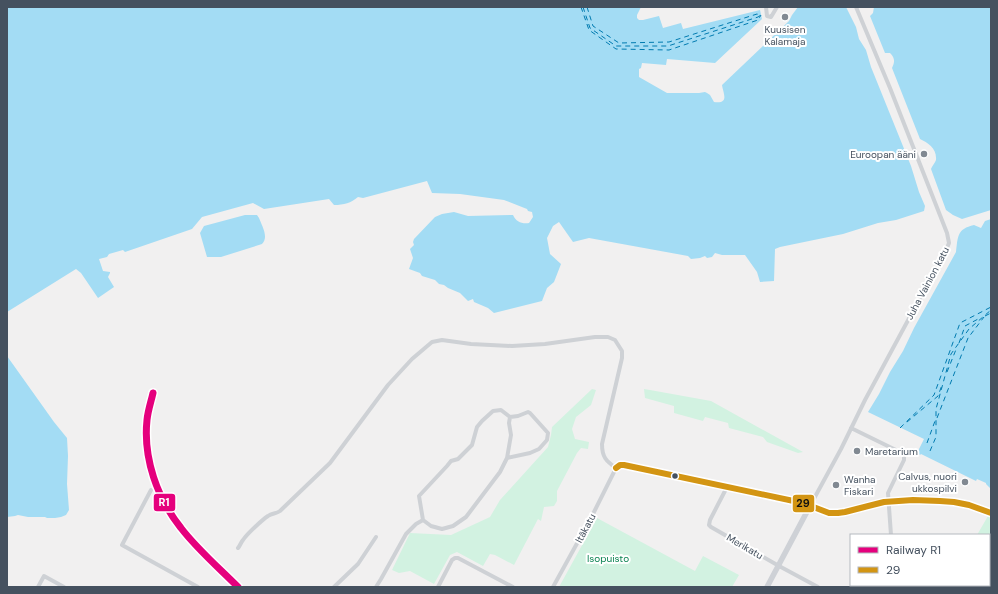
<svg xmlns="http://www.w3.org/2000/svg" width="998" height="594" viewBox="0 0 998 594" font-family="'DM Sans',sans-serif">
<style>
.green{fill:#d2f2e1}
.water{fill:#a3dcf4}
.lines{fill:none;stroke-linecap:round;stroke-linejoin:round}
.ferry{stroke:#017bb0;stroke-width:1;stroke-dasharray:5 4;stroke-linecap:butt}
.street{stroke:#ced1d5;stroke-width:4}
.secondary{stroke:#ced1d6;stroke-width:5.5}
.bus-1-casing{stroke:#fff;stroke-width:9}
.bus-1{stroke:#d39513;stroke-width:6}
.rail-1-casing{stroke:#fff;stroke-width:10}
.rail-1{stroke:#e5007d;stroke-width:7}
.poi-dot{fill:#818992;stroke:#fff;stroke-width:1.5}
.bus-dot{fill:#45515f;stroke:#fff;stroke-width:1.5}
.labels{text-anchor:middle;stroke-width:4;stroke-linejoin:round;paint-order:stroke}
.poi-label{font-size:10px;fill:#45515f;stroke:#fff;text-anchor:end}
.street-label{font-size:10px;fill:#45515f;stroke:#fff}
.park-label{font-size:10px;fill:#0d8453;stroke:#fff}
.line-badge{stroke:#fff;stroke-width:1.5}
.badge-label{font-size:11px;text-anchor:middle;font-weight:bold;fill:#fff}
.pale-badge-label{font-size:11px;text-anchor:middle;font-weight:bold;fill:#111}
</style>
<rect width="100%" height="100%" fill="#f1f0f0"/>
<path class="green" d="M592,389l4,1 -5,15 -15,12 -4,12 3,10 14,3 -1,7 -7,-1 -4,5 -20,38v10l-3,5 -10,1 -3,14 -3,-2 -24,46 -19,-10 -5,-1 -7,12 -26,-14 -7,3 -16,29 -24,-13 -11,2 -7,-3 18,-37 41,2 39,-18 10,-17 48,-53 3,-12 1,-8z
M644,389l6,1 61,11 92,51 -5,1 -31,-11 -4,-5 -34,-9 -1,-5 -23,-6 -2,4 -29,-8v-7l-29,-8z
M988,516l3,1v70h-31l5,-2h24v-50h-12z
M597,518l98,53 8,-15 36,19 -7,12h-173z"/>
<path class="water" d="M7,7h634l-4,8v3l2,2h4l16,-4 4,12 18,-5 2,6 77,-19 2,9 -47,44 -48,-4 -1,6 -24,-2 -1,5 -2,1v8l28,16h32l6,-1 2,1 3,2 4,7c16,2 9,-9 8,-17l67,-64 3,-6 6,-8h48l10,20 3,12 7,11 5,17 40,99 8,26 6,14 -1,5 -28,9 -18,3 -35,11 -63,13 -5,2 -1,32 -14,1 -3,-10 -12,-17h-23l-7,-2 -3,4 -5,1 -2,-2 -5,2 -9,1 -3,-3 -99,-18 -16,4 -14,-20 -6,4 -6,12 3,16 11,10 -7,18 -7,6 -5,13 -48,12 -6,-5 -14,-6 -1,-3 -5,2 -8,-8 -12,-5 -4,-3 -5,-1 -4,-4 -13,-4 -2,-3 -11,-4 4,-11 -3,-9 4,-4 -1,-3 1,-3 21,-22 7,-3 12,-2 14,4 45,-1c3,7 9,9 16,8l4,-6 -1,-5 -4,-1 -1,-2 -23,-9 -44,-6 -28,-1 -5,-12 -64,17 -5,-1c-7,6 -14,8 -24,8l-5,-6 -65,10 -11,-6 -51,14 -10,12 -67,23 -2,-2 -14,4 -2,3 -8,2 4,12 7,1v1l-2,4 6,10 -16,11 -17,-25 -5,-4 -69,43z
M874,7h117v203l-29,9 -9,-4 -7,-5 -15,-41c1,-3 4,-6 5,-9 1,-12 -8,-17 -16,-21l-28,-71c3,-6 3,-10 -2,-15h-5l-15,-37 3,-3z
M245,215h12l2,3c3,8 10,19 3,26l-41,13h-14l-7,-24 4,-7z
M991,219v270l-5,-5v-1l-9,-4 -1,2 -55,-27 -1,1 -3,-2 7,-14 -56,-27 11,-18 11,-22 13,-21 11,-23 42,-76c2,-16 1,-23 18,-27l7,3 4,-7z
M7,356l47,66 13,16 1,18 -1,28 2,26 -3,5 -5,2 -6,1h-8l-2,-1h-17l-10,-2 -3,1 -8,1z"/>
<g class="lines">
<path class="ferry" d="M581,7l8,23 27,19 53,1 89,-30 3,-5
M583,7l7,21 26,18h52l90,-29 3,-2
M587,7l6,19 26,17 50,-1 88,-28 3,1
M985,316l6,-3
M959,343l6,-17 15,-8
M947,372l10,-25
M937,418l31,-80 16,-21
M907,422l31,-26 4,-11
M900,428l34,-33 26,-72 31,-16
M927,443l8,-22
M930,451l6,-14v-28l15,-55 18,-25 22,-19"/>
<path class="street" d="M766,7l1,9 4,1 6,-10
M851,428l51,25 2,2v5l-16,33 3,42
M616,468l4,-3h5l178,38 7,3 31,-57 24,-49 82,-152 2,-5 -2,-10 -57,-145 -34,-81
M727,487l-17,33 -1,5 2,2 68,39 39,21
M151,490l-29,55 76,42
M423,520l8,6 11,3 11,-3 13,-9 34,-45 7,-14 4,-23 -2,-12 1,-6 8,-1 10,-4 2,1 18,20 -1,7 -8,9 -9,4 -23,5
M238,548c2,-2 3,-6 5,-8 4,-6 19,-20 25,-24 4,-3 8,-2 12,-5l50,-48 58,-78 24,-26 20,-17 10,-2 29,4 41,2 33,-2 50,-7h13l7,3 7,11v7l-20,86c0,13 4,17 14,24
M938,585l3,2
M38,587l6,-11 20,11
M334,587l24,-23 18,-27
M376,587l5,-8 25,-45 10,-10 7,-4 -4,-24 28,-30 4,-5 7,-2 14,-14 5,-18 5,-6 11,-10 8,-1 9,7
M438,587l14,-27 3,-2h3l55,29
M553,587l38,-69 25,-50"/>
<path class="secondary" d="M767,587l43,-81 19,7h9l46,-11 29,-2 27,1 29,4 22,8"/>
<g class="bus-1-casing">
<path id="bus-1" d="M616,468l4,-3h4l179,38 26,10h9l7,-1 39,-10 29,-2 27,1 14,1 15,3 22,8"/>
</g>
<use href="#bus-1" class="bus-1"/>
<g class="rail-1-casing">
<path id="rail-1" d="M153,393c-2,9 -5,17 -6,27 -4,38 10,78 34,108 16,21 38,40 57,59"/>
</g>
<use href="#rail-1" class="rail-1"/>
</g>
<g class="poi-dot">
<circle cx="785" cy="17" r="4"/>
<circle cx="924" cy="154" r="4"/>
<circle cx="857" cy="451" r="4"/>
<circle cx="965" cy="482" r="4"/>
<circle cx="836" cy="485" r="4"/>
</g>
<circle class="bus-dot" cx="675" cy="476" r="3.5"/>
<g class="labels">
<g class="poi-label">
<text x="785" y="33" text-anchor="middle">Kuusisen<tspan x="785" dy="12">Kalamaja</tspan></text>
<text x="916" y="158">Euroopan ääni</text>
<text x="865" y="455" text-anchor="start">Maretarium</text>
<text x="957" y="480">Calvus, nuori<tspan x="957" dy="12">ukkospilvi</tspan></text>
<text x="844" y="483" text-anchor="start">Wanha<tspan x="844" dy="12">Fiskari</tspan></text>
</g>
<g class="street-label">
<text transform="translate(927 283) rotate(-62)" y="4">Juha Vainion katu</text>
<text transform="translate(585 528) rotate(-62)" y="4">Itäkatu</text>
<text transform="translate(745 546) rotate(30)" y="4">Merikatu</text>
</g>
<g class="park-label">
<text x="608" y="562">Isopuisto</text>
</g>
</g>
<g class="line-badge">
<rect x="153" y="493" width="23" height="19" rx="4" fill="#e5007d"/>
<rect x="792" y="494" width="23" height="19" rx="4" fill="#d39513"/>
</g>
<g class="badge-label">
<text x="164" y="506">R1</text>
</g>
<g class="pale-badge-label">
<text x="803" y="507">29</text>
</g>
<rect width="998" height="594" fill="none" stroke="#45515f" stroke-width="16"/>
<rect x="850" y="534" width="140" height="52" fill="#ffffff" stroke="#b5b9bf"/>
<rect x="858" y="547" width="20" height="6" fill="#e5007d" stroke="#b5b9bf"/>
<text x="886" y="554" font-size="12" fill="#45515f">Railway R1</text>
<rect x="858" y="567" width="20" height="6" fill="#d39513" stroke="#b5b9bf"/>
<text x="886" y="574" font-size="12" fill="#45515f">29</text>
</svg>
